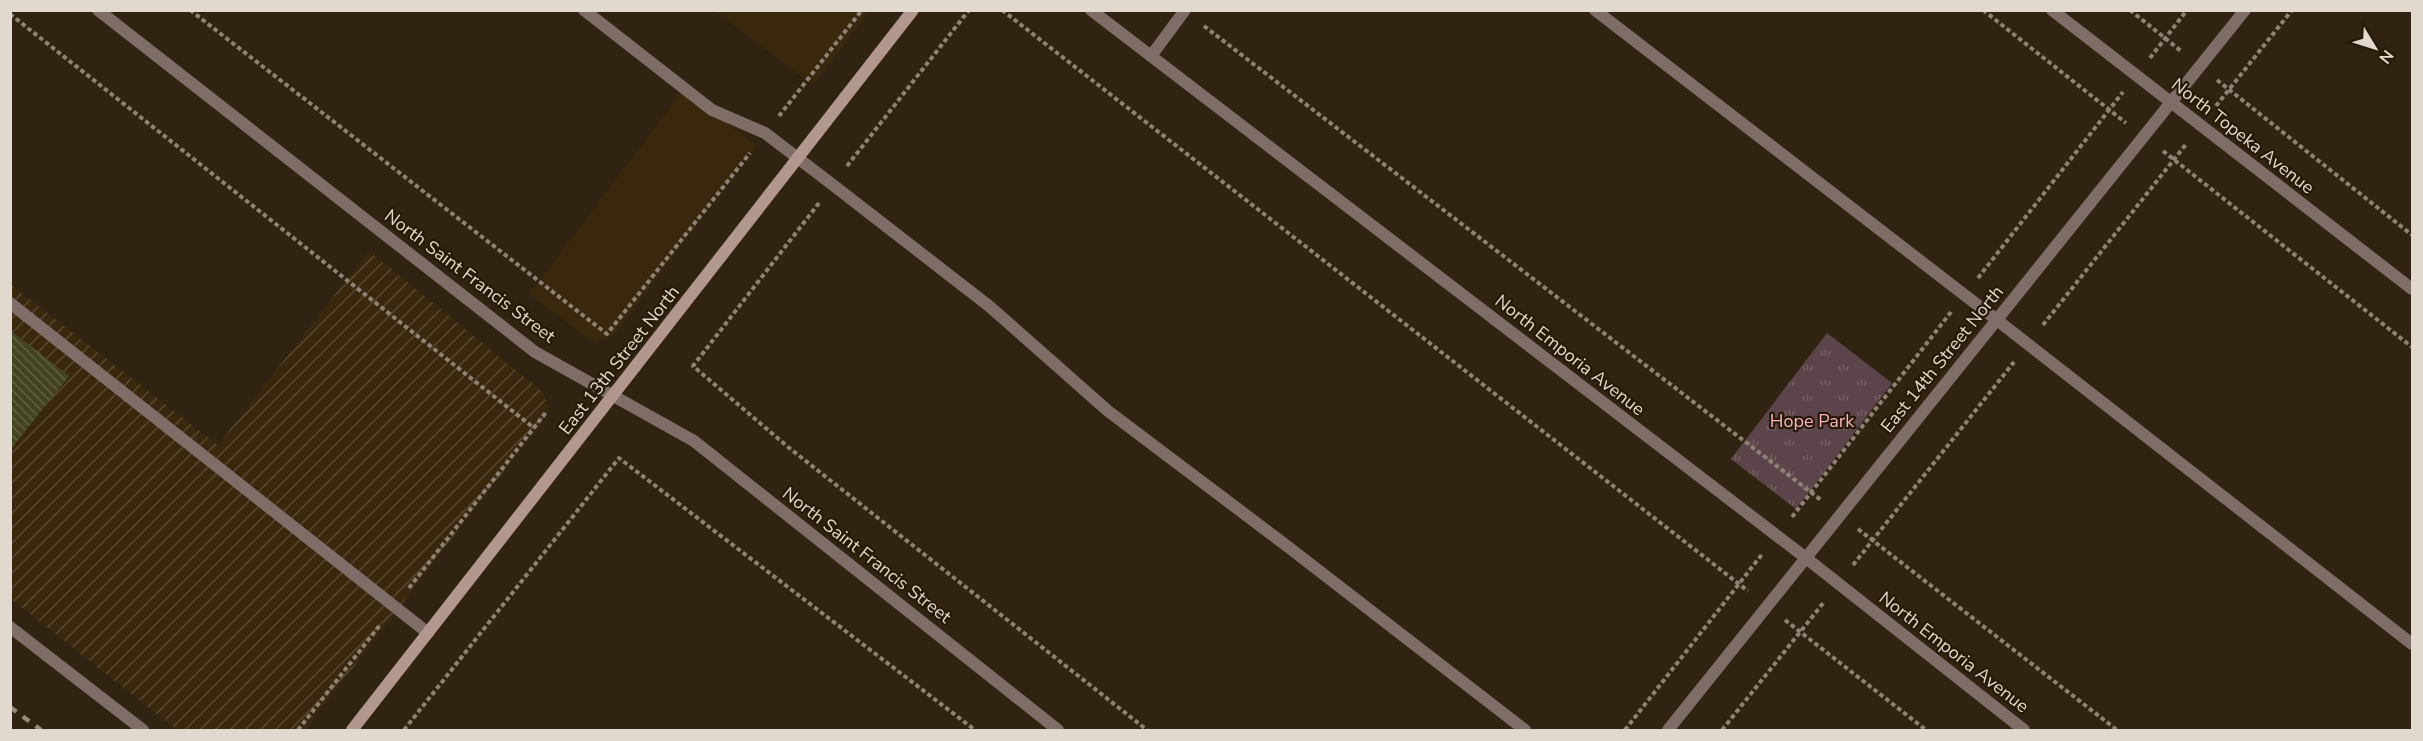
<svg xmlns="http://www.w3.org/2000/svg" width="2423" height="741" viewBox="0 0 2423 741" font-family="'Nunito Sans',sans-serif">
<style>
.built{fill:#39280e}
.industrial{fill:url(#industrial-furrows)}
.park{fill:url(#park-tufts)}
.building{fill:url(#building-back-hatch)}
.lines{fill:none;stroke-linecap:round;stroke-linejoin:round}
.path{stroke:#8d8273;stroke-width:4;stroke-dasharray:4.5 3;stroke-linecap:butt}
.service{stroke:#7f6e68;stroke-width:12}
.minor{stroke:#7f6e68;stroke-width:12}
.secondary{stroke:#b1978e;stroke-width:12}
.rail{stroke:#968a7c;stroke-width:4.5;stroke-dasharray:8 8;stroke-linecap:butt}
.labels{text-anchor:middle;stroke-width:4.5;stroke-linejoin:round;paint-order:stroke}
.street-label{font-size:18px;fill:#e2d9ce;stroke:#271a07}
.park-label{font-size:18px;fill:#f6b2c0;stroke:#271a07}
</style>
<defs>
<pattern id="industrial-furrows" width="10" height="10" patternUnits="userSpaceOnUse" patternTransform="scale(1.5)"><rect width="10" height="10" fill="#39280e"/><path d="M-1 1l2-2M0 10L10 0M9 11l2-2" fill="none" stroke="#554730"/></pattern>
<pattern id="park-tufts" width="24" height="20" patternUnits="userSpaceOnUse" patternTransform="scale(1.5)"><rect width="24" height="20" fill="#5c454a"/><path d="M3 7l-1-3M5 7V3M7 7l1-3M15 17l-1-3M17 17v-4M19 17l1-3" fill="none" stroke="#735f63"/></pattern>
<pattern id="building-back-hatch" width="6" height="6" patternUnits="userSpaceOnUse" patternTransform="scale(1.5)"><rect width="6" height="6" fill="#444423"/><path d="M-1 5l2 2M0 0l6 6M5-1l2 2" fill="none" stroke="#5f5e42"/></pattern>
</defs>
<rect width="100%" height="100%" fill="#312311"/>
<path class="built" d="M715,11l1,-1 154,1 -57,74z
M683,90l73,55 -142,190 -19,8 -66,-49z"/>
<path class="industrial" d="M369,251l174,141 5,18 -9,18 -15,17 -219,285h-128l-166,-131 -1,-315 208,161z"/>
<path class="park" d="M1827,333l65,50 -96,126 -65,-50z"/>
<path class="building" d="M10,330l59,46 -59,74z"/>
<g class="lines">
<path class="path" d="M190,10l417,324 143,-181
M1002,10l746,581
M1983,10l143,113
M2130,10l51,41
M10,14l524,414
M1204,26l617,474
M2150,58l37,-48
M2217,80l195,155
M2216,106l76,-96
M779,116l83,-106
M2163,151l249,196
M847,166l122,-156
M819,203l-126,163 95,81 359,283
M1978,278l145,-186
M2043,325l144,-182
M1792,517l159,-205
M1858,529l259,201
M1853,565l161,-203
M409,588l138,-177
M1785,620l141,110
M298,730l82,-105
M404,730l215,-272 356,272
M1625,730l138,-177
M1722,730l102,-128"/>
<path class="service" d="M584,10l128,100 53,23 68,52 156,121 119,105 179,135 238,184
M1595,10l402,310 415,324
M1151,56l34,-46
M10,303l418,330"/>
<path class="minor" d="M98,10l437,342 159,89 364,289
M1091,10l715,548 218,172
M2052,10l360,279
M10,627l133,103
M1668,730l577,-720"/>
<path class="secondary" d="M352,730l561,-720"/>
<path class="rail" d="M10,707l31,23"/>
</g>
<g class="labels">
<g class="street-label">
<text transform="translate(2243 136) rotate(38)" y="6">North Topeka Avenue</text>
<text transform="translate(470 276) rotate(37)" y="6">North Saint Francis Street</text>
<text transform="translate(1570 355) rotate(38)" y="6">North Emporia Avenue</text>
<text transform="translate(1942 359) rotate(-51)" y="6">East 14th Street North</text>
<text transform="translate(619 360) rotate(-52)" y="6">East 13th Street North</text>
<text transform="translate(867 555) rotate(38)" y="6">North Saint Francis Street</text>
<text transform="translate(1954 652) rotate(38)" y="6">North Emporia Avenue</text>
</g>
<g class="park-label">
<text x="1812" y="427">Hope Park</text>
</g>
</g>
<rect width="2423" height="741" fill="none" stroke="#e2d9ce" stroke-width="24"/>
<g transform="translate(2375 48) rotate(128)" stroke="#271a07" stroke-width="4.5" paint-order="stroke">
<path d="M0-4.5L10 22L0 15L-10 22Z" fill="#e2d9ce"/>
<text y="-9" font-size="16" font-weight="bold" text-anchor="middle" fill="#e2d9ce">N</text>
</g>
</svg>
